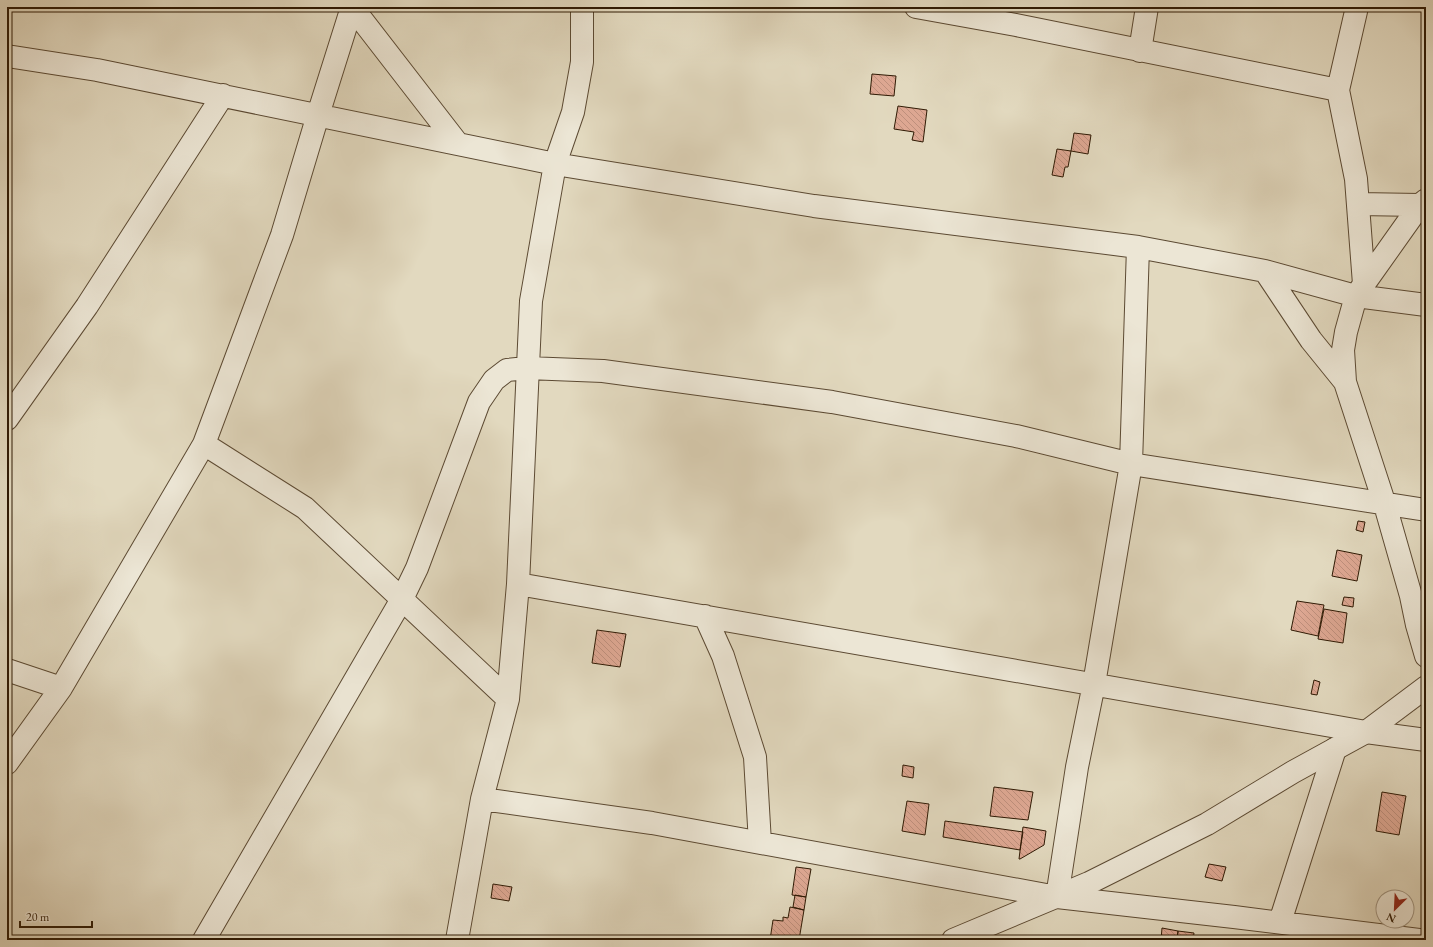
<svg xmlns="http://www.w3.org/2000/svg" width="1433" height="947" viewBox="0 0 1433 947" font-family="'EB Garamond',serif">
<style>
.building{fill:url(#building-back-hatch);stroke:#2f1a04}
.lines{fill:none;stroke-linecap:round;stroke-linejoin:round}
.minor-casing{stroke:#5c4a33;stroke-width:24}
.tertiary-casing{stroke:#5c4a33;stroke-width:24}
.minor{stroke:#ece6d5;stroke-width:22}
.tertiary{stroke:#ece6d5;stroke-width:22}
</style>
<defs>
<pattern id="building-back-hatch" width="6" height="6" patternUnits="userSpaceOnUse"><rect width="6" height="6" fill="#dda792"/><path d="M-1 5l2 2M0 0l6 6M5-1l2 2" fill="none" stroke="#be8f7c"/></pattern>
</defs>
<rect width="100%" height="100%" fill="#e2d9bf"/>
<filter id="stains"><feTurbulence type="fractalNoise" baseFrequency=".005" numOctaves="4"/><feColorMatrix values="0 0 0 0 .2 0 0 0 0 .09 0 0 0 0 .02 0 0 0 .5 -.17"/></filter>
<radialGradient id="worn" r=".72"><stop offset=".6" stop-color="#630" stop-opacity="0"/><stop offset="1" stop-color="#630" stop-opacity=".3"/></radialGradient>
<path class="building" d="M872,74l24,2 -2,20 -24,-2z
M898,106l29,4 -4,32 -11,-2 2,-8 -20,-3z
M1074,133l17,2 -3,19 -17,-3z
M1057,149l14,2 -3,16h-3l-2,10 -11,-2z
M1426,475v28l-5,-1z
M1358,521l7,1 -2,10 -7,-2z
M1337,550l25,5 -5,26 -25,-5z
M1344,597l10,1 -1,9 -11,-2z
M1297,601l27,4 -6,31 -27,-6z
M1324,609l23,4 -4,30 -25,-4z
M597,630l29,4 -6,33 -28,-4z
M1314,680l6,2 -3,13 -6,-1z
M903,765l11,2 -1,11 -11,-2z
M994,787l39,5 -5,28 -38,-4z
M1382,792l24,4 -7,39 -23,-4z
M907,801l22,3 -4,31 -23,-4z
M945,821l78,11 -3,18 -77,-13z
M1023,827l23,4 -2,14 -24,14h-1z
M1209,864l17,3 -4,14 -17,-4z
M796,867l15,2 -5,28 -14,-2z
M493,884l19,3 -3,14 -18,-3z
M795,895l11,2 -2,13 -11,-3z
M790,907l14,3 -5,30h-29l3,-20 10,1v-4l5,1z
M1162,928l16,3 -1,9h-16z
M1178,931l16,2 -1,7h-16z"/>
<g class="lines">
<g class="minor-casing">
<path id="minor" d="M352,7l106,137
M916,7l100,18 322,65
M1357,7l-19,83 18,89 8,105 -8,12 -10,36 -3,18 2,32 40,123 26,91 6,29 9,31
M1140,51l7,-44
M7,56l90,14 458,94 259,42 324,41 127,24 91,25 70,9
M1358,204l62,1
M1265,271l46,69 34,42
M1364,284l56,-79 6,-5
M7,419l80,-113 136,-211
M204,444l101,64 203,191
M518,584l848,148 60,8
M705,616l18,40 32,101 5,86
M7,670l54,18
M7,763l54,-75 143,-244 78,-209 36,-120 34,-108
M482,799l170,24 405,74 177,20 185,23
M1057,897l20,-130 17,-83 37,-220 7,-217
M1280,922l55,-173
M204,940l198,-341 15,-31 62,-166 15,-22 13,-10 20,-2 76,3 229,31 184,34 115,28 295,46
M457,940l25,-141 26,-100 10,-115 13,-283 24,-137 18,-52 9,-50v-55"/>
</g>
<g class="tertiary-casing">
<path id="tertiary" d="M953,940l136,-57 118,-59 86,-52 73,-40 60,-45"/>
</g>
<use href="#minor" class="minor"/>
<use href="#tertiary" class="tertiary"/>
</g>
<rect width="1433" height="947" fill="none" stroke="#e2d9bf" stroke-width="24"/>
<rect x="8" y="8" width="1417" height="931" fill="none" stroke="#2f1a04" stroke-width="2"/>
<rect x="12" y="12" width="1409" height="923" fill="none" stroke="#2f1a04"/>
<g transform="translate(1395 909) rotate(204)"><circle r="19" fill="#ece6d5" stroke="#a09481"/>
<path d="M0-3L7 15L0 10L-7 15Z" fill="#8f2418"/>
<text y="-6" font-size="11" font-weight="bold" text-anchor="middle" fill="#2f1a04">N</text>
</g>
<path d="M20 921v6h72v-6" fill="none" stroke="#2f1a04" stroke-width="2"/>
<text x="26" y="921" font-size="12" fill="#2f1a04" stroke="#ece6d5" stroke-width="3" paint-order="stroke">20 m</text>
<rect width="100%" height="100%" filter="url(#stains)"/>
<rect width="100%" height="100%" fill="url(#worn)"/>
</svg>
